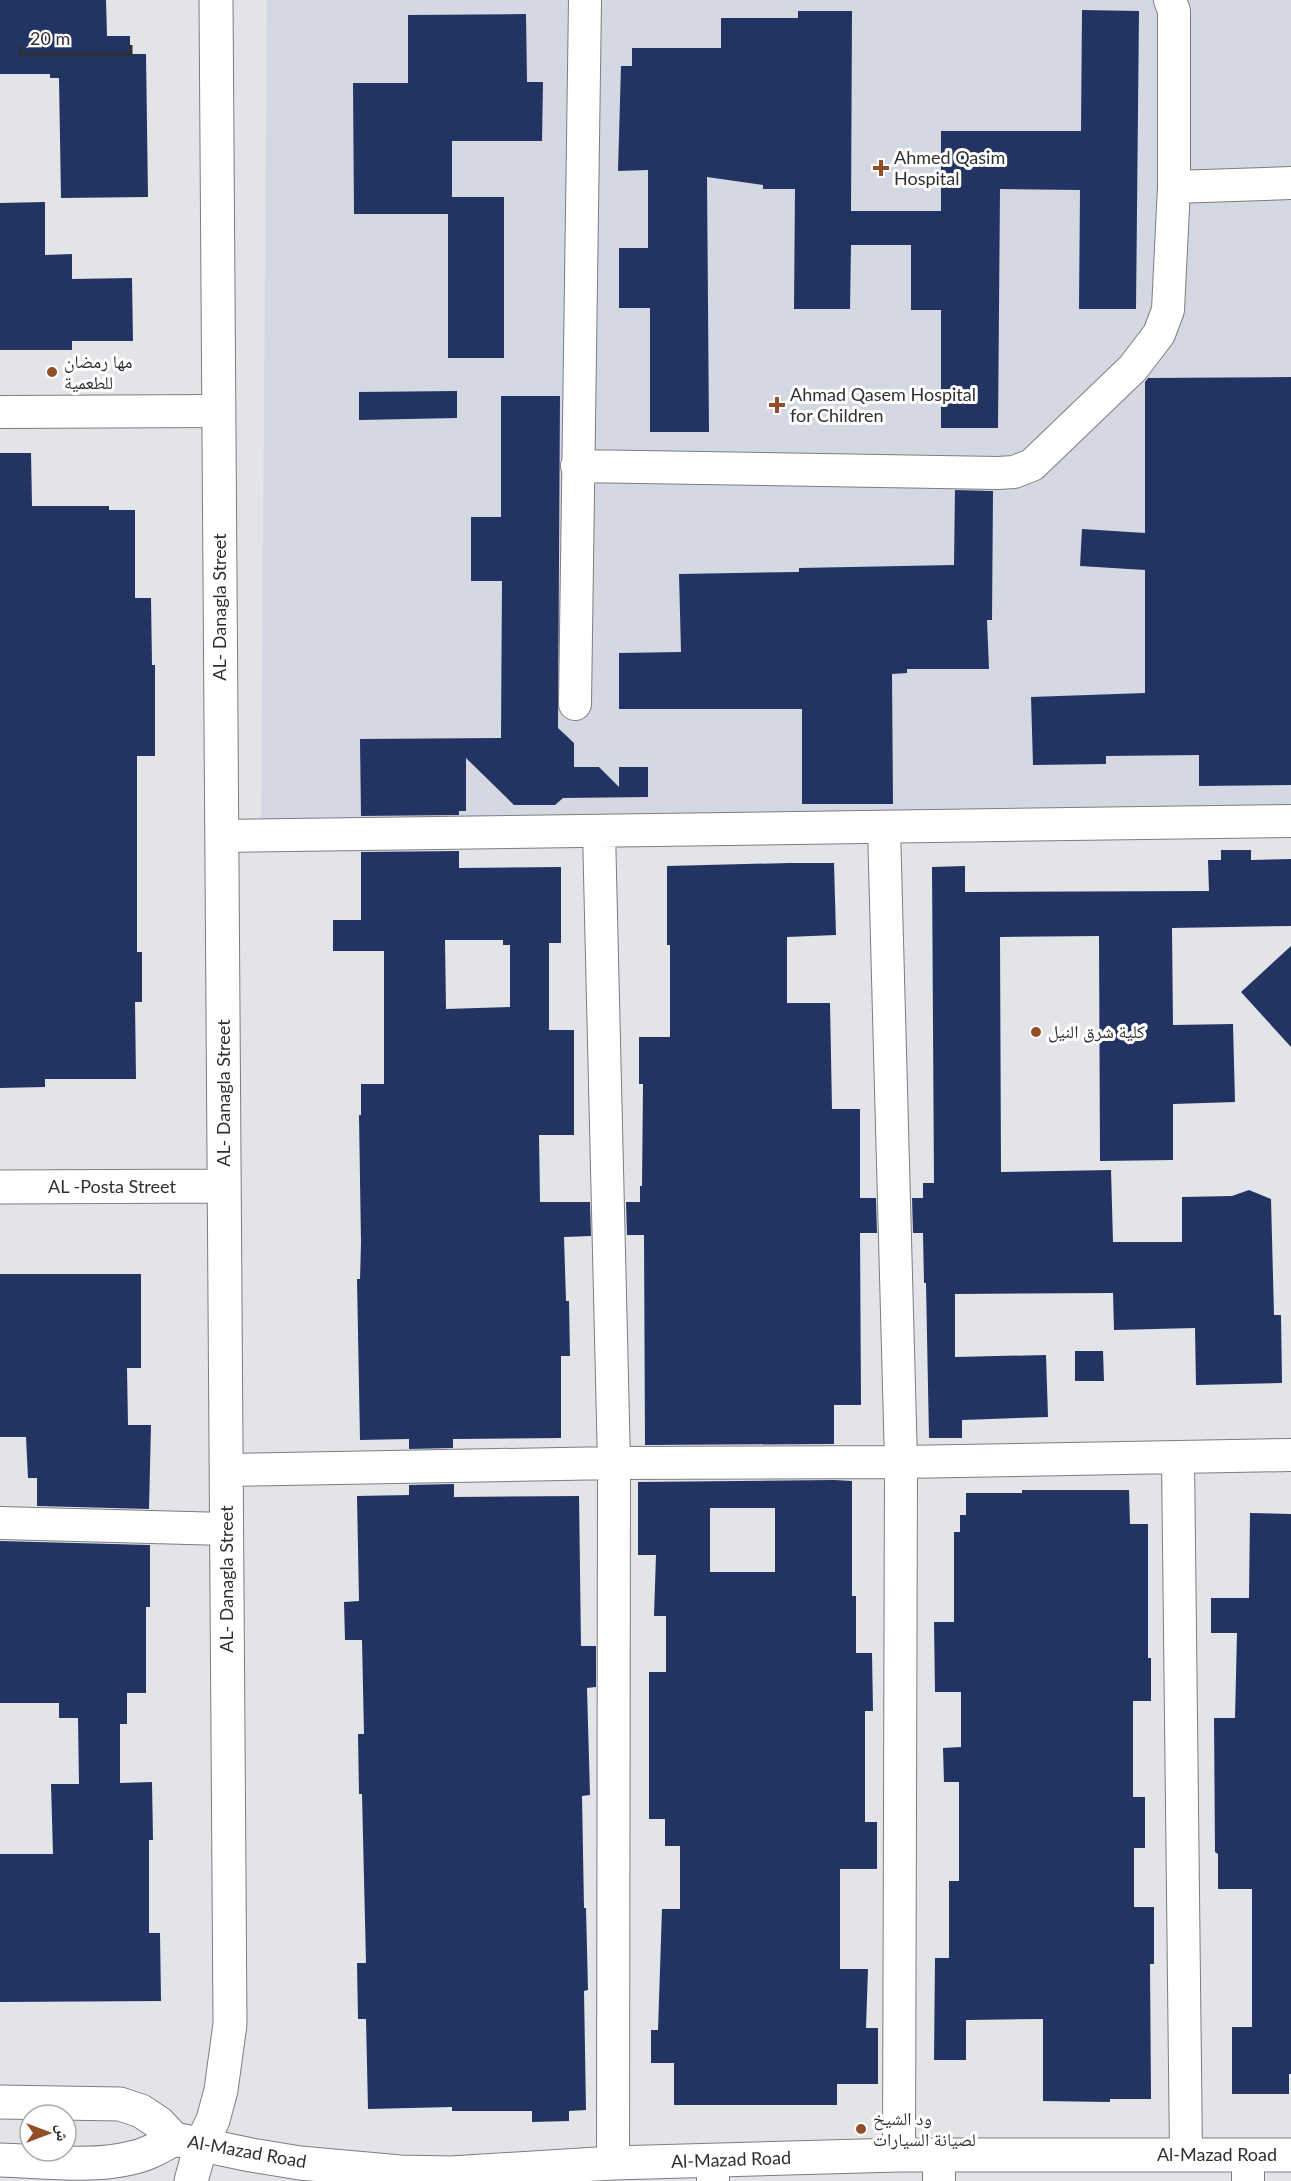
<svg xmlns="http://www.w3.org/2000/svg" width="1291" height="2181" viewBox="0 0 1291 2181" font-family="Lato,'Noto Naskh Arabic',sans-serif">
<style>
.built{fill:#d3d8e2}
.building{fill:#233362;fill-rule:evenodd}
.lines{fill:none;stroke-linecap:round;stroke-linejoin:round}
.street-casing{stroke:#7c7d80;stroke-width:34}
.secondary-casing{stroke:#7c7d80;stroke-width:35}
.street{stroke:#fff;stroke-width:32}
.secondary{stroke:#fff;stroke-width:33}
.poi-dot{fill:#944d29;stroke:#fff;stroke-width:2}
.labels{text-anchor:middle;stroke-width:6;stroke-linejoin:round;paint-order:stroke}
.poi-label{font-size:18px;fill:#2f2f30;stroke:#fff;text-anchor:start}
.street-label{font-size:18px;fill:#2f2f30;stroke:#fff}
</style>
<rect width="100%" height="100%" fill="#e3e4e8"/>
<path class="built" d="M267,0h1024v810l-1030,11z"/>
<path class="building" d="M0,0h106l1,36h23v18h16l2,143 -87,1 -2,-120h-9v-4h-50z
M1082,10l57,1 -3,298h-57l1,-119 -80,-1 -2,239h-57v-118h-30v-65h-60l-1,64h-56l1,-120h-32v-4l-56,-8 2,255h-59v-124h-31v-60h29v-78l-30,1 3,-105h11v-18h89v-30h77v-7h54l-1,200h90v-80h140z
M526,14l1,68h16l-1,59h-90v56h52v161h-56v-144h-94l-1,-131h55v-68z
M45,202v53l27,-1v25l60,-1 1,63h-61v9h-72v-147z
M1291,377v408l-92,1v-31l-93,1v8l-73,1 -2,-68 114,-4v-123l-65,-4 2,-37 63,4v-151l3,-4z
M457,391v27l-98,2v-28z
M501,396h59l-2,332 16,15v24h25l20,20v-20h29v30l-85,1 -8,7h-41l-48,-47v53h-7v4l-98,1 -1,-77 141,-1 1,-157h-31v-64h30z
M0,453h31l1,53h77v4h26v88h16l1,67h3v91h-18v196h5v50h-7l1,77h-91v8l-45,1z
M955,490l38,1 -1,129h-5l2,49h-82v4l-15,1 1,130h-91v-95h-183v-56l62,-1 -2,-78 120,-2v-4l155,-3z
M1221,850h30v10l40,-1v67l-119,2 1,97 60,-1 2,78 -62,2v56l-73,1 -1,-225 -99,1 1,235 110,-2 2,72h69v-45l50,-1 17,-6 22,9 3,116h7l1,68 -86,2 -1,-57 -81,2 -1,-37 -158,1v63l91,-2 2,62 -86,3v18h-33l-3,-155h-2l-1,-50h-10l-1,-35h11v-15h11l-2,-316 33,-1v26l244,-1 -1,-31h13z
M459,851v17l102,-1v76h-12v87h25v105h-35l1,67h50l1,34 -27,1 2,64h3l1,55h-9v82l-108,1v9l-44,1v-10l-49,1 -3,-161h3l1,-36 -2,-128h2v-31h23v-133h-51v-31h28v-68zM445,940h58v5h7v62l-64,2z
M789,863h45l2,72 -49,2v66h43l2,106h28v89h16l1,35h-17l1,172h-27v39l-189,1 -1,-210h-17l-1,-33h14v-16h2l1,-102h-4v-47h31v-92h-3v-79z
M1291,946v101l-50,-55z
M0,1274h141v94h-14l1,57h23l-2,84 -112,-3v-28h-9l-2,-41h-26z
M1075,1351h28l1,30h-29z
M834,1480l18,1v115h4v57h16l1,58h-8v111h12v47h-37v100h28l-2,59h12v56h-41v21h-163v-42h-23v-33h7l4,-121h18v-63h-15v-27h-16v-147h17v-56h-12l2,-61h-18v-73zM710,1508h65v64h-65z
M454,1484v13l125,-1 2,150h15v41l-9,1 3,107 -8,1 2,112h2l2,82 -4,1 2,119 -17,1v10l-37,1v-11h-80v-4l-84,2 -2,-90h-8l-1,-56h9l-4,-169h-3l-1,-60h6l-2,-94h-17l-1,-38 15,-1 -2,-105 52,-1v-10z
M1022,1490h107l1,34h18v134h3v43h-18v96h12v51h-11v59h20v57h-4l1,135h-41v3l-67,-1v-82l-77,1v40h-32l1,-102h14v-77h10v-99h-15l-1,-34 18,-1v-55h-26l-1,-70h20v-90h6v-17h6v-22h56z
M1250,1513l41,1v560h-2v20h-57v-67h20v-138h-34v-35l-3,-2 -1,-134h21l2,-85h-26v-35h38z
M0,1541l150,4v62h-4v86h-19v31h-7v59l32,-1 1,58h-4v93h11l1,68 -161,1v-148h53l-2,-70h28l-1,-66h-19v-15h-59z"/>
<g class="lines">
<g class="street-casing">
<path id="street" d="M1174,187l117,-4
M0,412l219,-1
M577,466l421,7 16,-1 18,-7 101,-97 26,-34 9,-24 6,-123v-176l-4,-11
M575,704l10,-704
M884,828l17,634 -2,693
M599,831l15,632 -1,700
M222,836l1069,-15
M1178,1457l8,698
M226,1470l388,-7 287,-1 390,-7
M0,1523l226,6
M939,2155v26
M1248,2155v26
M713,2160v21"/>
</g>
<g class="secondary-casing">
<path id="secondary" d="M0,1187l224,-1
M0,2102l120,2 21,7 18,12 15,16 77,16 49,8 100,9 51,1 162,-10 286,-8h392
M0,2160c41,1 91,8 131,-2 16,-3 29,-11 43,-19
M191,2181l10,-36 12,-25 8,-30 9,-66 -14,-2024"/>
</g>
<use href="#street" class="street"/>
<use href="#secondary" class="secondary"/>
</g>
<g class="poi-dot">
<path d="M878 159h6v6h6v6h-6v6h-6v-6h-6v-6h6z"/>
<circle cx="52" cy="372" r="6"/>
<path d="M774 396h6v6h6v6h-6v6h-6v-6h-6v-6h6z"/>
<circle cx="1036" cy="1032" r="6"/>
<circle cx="861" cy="2129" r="6"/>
</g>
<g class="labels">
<g class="poi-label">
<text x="894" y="164">Ahmed Qasim<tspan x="894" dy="21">Hospital</tspan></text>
<text x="64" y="368">مها رمضان<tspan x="64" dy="21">للطعمية</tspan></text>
<text x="790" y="401">Ahmad Qasem Hospital<tspan x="790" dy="21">for Children</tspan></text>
<text x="1048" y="1038">كلية شرق النيل</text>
<text x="873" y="2125">ود الشيخ<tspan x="873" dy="21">لصيانة السيارات</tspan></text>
</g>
<g class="street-label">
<text transform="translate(220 607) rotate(-90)" y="6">AL- Danagla Street</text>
<text transform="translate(224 1093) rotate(-90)" y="6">AL- Danagla Street</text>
<text x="112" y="1193">AL -Posta Street</text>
<text transform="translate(227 1579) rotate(-90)" y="6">AL- Danagla Street</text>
<text transform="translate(247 2152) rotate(10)" y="6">Al-Mazad Road</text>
<text x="1217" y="2161">Al-Mazad Road</text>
<text transform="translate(731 2160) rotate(-2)" y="6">Al-Mazad Road</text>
</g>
</g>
<g transform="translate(48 2133) rotate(90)"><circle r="28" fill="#ffffff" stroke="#acacac" stroke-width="1.5"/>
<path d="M0-4.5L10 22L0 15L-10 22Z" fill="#944d29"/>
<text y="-9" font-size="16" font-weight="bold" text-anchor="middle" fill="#2f2f30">ش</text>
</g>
<path d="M21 45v9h110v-9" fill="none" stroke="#2f2f30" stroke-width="3"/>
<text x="30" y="45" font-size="18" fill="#2f2f30" stroke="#ffffff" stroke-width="4.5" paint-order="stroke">20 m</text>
</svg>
